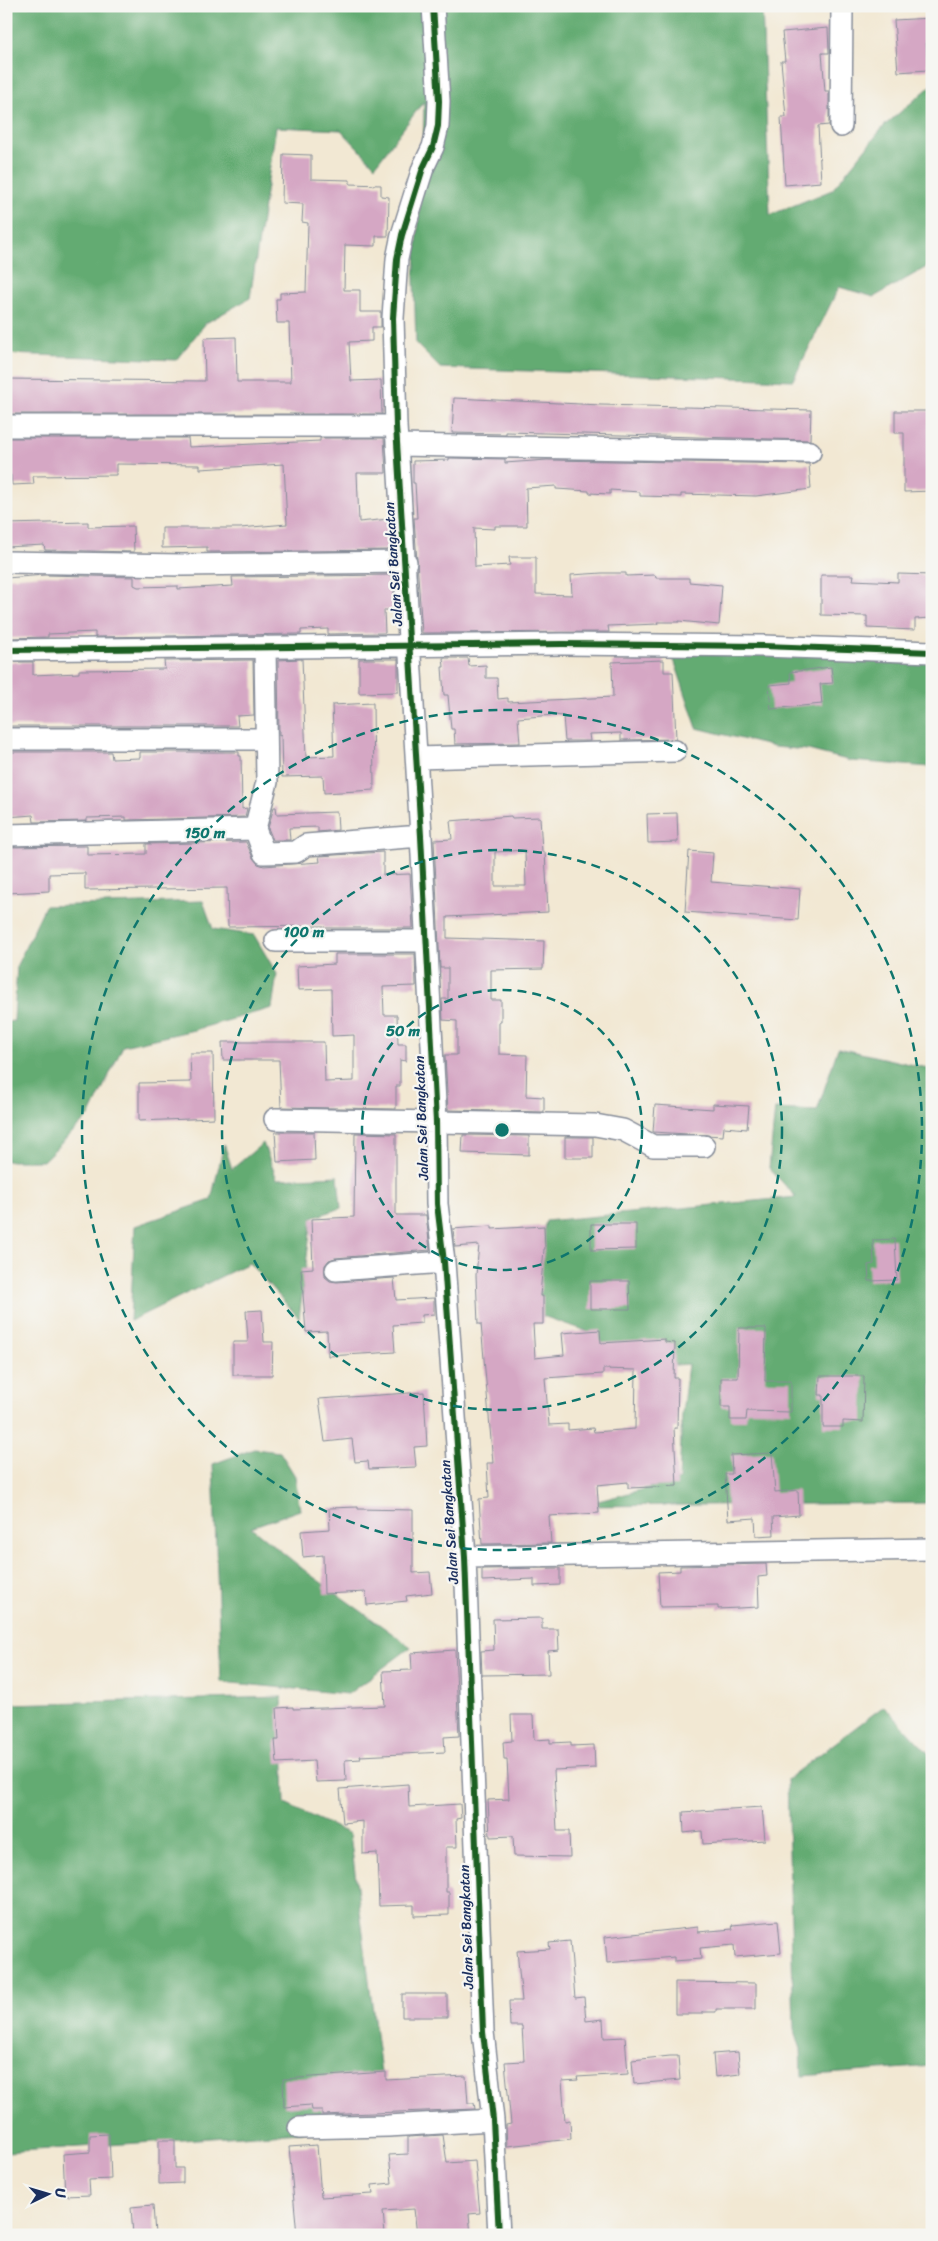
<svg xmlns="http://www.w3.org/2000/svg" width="938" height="2241" viewBox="0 0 938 2241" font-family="Sriracha,sans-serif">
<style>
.forest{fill:#63ab72;stroke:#3f6d68}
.building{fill:#d5a7c4;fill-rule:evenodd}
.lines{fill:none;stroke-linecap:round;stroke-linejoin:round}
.minor-casing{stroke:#868c98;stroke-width:24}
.minor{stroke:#fff;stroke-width:21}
.cycleway-casing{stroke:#f6f6f2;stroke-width:9}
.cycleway{stroke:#1b5e20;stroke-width:6}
.ring{fill:none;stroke:#0f766e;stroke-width:2.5;stroke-dasharray:9 6}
.labels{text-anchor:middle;stroke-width:4.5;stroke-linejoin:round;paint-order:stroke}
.street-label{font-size:14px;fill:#1b2f5e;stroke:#f6f6f2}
.centre{fill:#0f766e;stroke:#f6f6f2;stroke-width:2.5}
.ring-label{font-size:15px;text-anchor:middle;font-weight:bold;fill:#0f766e;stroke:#f6f6f2;stroke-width:4.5;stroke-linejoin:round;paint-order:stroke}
</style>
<rect width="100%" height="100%" fill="#f6f6f2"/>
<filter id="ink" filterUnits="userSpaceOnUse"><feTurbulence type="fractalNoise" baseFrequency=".02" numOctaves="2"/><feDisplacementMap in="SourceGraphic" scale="10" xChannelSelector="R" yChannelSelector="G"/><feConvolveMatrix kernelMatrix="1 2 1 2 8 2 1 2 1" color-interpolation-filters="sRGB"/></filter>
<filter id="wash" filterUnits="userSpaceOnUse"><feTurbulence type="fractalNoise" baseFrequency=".0096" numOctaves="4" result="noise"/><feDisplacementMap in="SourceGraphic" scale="20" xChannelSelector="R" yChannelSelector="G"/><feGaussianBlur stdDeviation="1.12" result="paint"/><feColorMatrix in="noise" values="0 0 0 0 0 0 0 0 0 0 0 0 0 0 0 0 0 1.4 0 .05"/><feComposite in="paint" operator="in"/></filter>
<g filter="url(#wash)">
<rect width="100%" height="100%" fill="#f2e8d3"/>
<path class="forest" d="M6,6h756l8,209 62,-25 52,-64 48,-41v179l-58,33 -35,-10 -46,93 -353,-12 -24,-24 -2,-64 9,-112 1,-67 -49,65 -34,-36 -65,-3 -26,171 -44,25 -30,37 -170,-6z
M669,645l263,7v113l-2,2 -79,-6 -43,-11 -34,-3 -77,-19z
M203,901l10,28 41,6 23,39 -5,34 -78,22 -71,16 -33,69 -47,46h-37v-139l8,-1 3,-56 28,-59z
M838,1048l94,21v434l-353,3 100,-26 3,-66 6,-50 -60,5 -36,-36 -55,-19 -4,-44 13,-49 250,-24 -27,-29 6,-59 42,2z
M263,1143l14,36 61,-3 3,32 -29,10 -13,100 -50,-55 -119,58 5,-95 76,-26 13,-56 8,25z
M254,1449l26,3 15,24 5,34 -49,17 57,46 103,74 -63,47 -127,-12 -8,-218z
M282,1697l3,107 65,30 38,292 -382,26v-448z
M884,1706l48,51v309l-130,10 -1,-27 -7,-20 -7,-250z"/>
<g id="blocks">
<path class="building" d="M932,18v22h-6l2,30 -30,2 -4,-52z
M828,28l1,25h-7l3,38h4v34l-11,1 3,56 -36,3 -4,-68h5l-5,-56h4l-3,-29z
M283,154l28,1v24l39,1v4l31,1v11l8,1 -1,39h-12v10l-31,-1 -1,45h16v22h21v15h-9v14l-23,1 2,39 30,-1 1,34h-376v-35l199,2 -1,-43 32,-1 1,45h54l-2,-59h-12l-1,-24h4v-6l26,-1 2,-69 -6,-1 1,-18 -21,-1z
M454,398l147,7 210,5 -1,30 -304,-8v2l-54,-1z
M895,411h37v80l-28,1v-59h-9z
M6,438h182l1,9 131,-6v-3h64l2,35h-29l2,49 30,-3 2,31 -184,2v-5l-45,1v-20h78l47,-4 -3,-60 -84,5v-4l-84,-1v11l-83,1 1,8 -22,1 -1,-10h-5z
M449,458l56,1v4l42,-3 262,4 2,25 -55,7 -75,-2v3l-41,-1v-4l-30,-2v4l-21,-1v-2l-33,-2v-3l-30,2 1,38h-32v3l-21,-1 1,39 35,-2 -1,-8h27v37l36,1 -1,-20 31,-2h24v3l29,-1 1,3h33v4l33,3 -3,40 -40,-4v1h-22l1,2 -50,2 1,6 -187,1 -8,-115h3l-2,-35h-2v-22l36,-1z
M88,522v5l45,-1 1,26 -89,-2 -1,-5 -38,2v-23z
M898,574l34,1v43l-17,1v11l-48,-2v-12l-46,-1v-40h33l-1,5 45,2z
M45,575l89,2v8l4,2 40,-1v3l55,-3 -1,-9 161,-2 2,35h-11l1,23 -57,1v-5l-27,1v4l-206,3v-5l-47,2v3l-42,1v-60z
M443,658h25l1,8 17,-1v13h11l1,21 10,-1v4l105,-5 -1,-35 52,-2v12h9l3,67 -55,1v-7l-32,1 1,7h-25l-2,-25 -9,-1 -36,3 2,25 -65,1 -1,-15h-3l-3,-34h-4l-2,-28h2z
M302,659l4,98 28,-1 -2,-51 41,-2 1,87 -50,3 -1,-17 -41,1 -1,-42 -2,1 -1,-76z
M359,659h39v33l-39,1z
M253,660l1,55 -17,1 1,10h-232v-64h27v13l46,-2v-3l86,-1 -1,-8z
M831,667l2,16 -13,1 2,20 -51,5 -2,-24 22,-2 -1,-11z
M6,752h105l1,7 28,-1v-6h99v4h2l1,53 5,-1 -2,9 -119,3v-3l-39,1v3l-53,1 -1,-7 -26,2z
M274,807h2l1,7 60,-2 1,18 -20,2v-5l-29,1 1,12h-17l-5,-12z
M677,813l1,29 -30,1 -1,-29z
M511,816l1,2 28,-1 2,35h3l3,60 -101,5v21l97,3 -1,28 -52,1v30h10v22h-2v32l28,1 -1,41 18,1v15l-96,-2 -3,-55h12v-34l-14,-1 -1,-21h6v-31h-8l-6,-128 18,-1 -2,-18zM525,850l1,36h-31v-34z
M246,842l7,16 5,6 6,2 56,-4 -1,-6 64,-4v23l27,-1 3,54h-89v-2l-96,1 -1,-39 -142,2v-17l-36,1v17l-43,2v-40h3v-6l78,-1v9l59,-1v-10z
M689,851l24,2 -2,29 89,7 -2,31 -113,-8z
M335,954h80l1,32 -33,1 1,28h13l1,29h8v17l-6,-1v26h-4v23l-115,-2 -2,-47h-56l-1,-18h102l1,40 29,-1v-46l-22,1 -1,-47 -33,1 -1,-24 38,-2z
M190,1053h23l1,65 -75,3v-38l52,-1z
M713,1104l36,2 -2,23 -23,-2 -1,9 -70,-4 2,-27 58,4z
M275,1132h39l1,28 -38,2z
M355,1133l41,1v81h30l4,35 -95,8 -6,2 -4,5v12l5,4 7,1 57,-4 2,22 38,-2v16l-12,1v8l-29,2 2,27 -67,4 -1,-25 -21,1 -5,-63 12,-1 -2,-49 43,-2z
M463,1135l66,1v19l-67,-2z
M565,1137h28v21h-28z
M591,1224h45v25l-45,1z
M492,1226v3l52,-3 1,23h-1l-4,47h3v28h-10l2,34 29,-3 -2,-22 38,-3 1,13 64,-4v3l10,1 -1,35h4l-1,50h-3l3,58 -49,2v-6l-31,3 2,28 -50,3 2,27 -69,1 -3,-45 10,-1 -2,-35h6l-12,-139h-3l-2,-49 3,-30 -24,2 -2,-18zM603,1369l33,1 -1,59 -41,3 -1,-4 -25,2v-6l-19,1 -4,-47 58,-4z
M895,1239l2,41 -28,1 -1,-16 6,-1 -1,-24z
M590,1281h39l1,28h-40z
M262,1310l2,32h9l-1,33h-39v-33h15l-2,-31z
M739,1328h27l-1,53h26v31l-44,-1 -1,9h-16v-13h-9v-29h17z
M820,1376h44l-1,46 -20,-1v6h-20v-32h-4z
M424,1392l3,54 -13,1 2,20 -47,2 -1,-8 -13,1 -3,-23 -27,3 -6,-43z
M772,1453l3,39 23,-2 1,25 -26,2 1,18 -18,1 -1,-18 -27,2 -3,-46h7l-1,-19z
M358,1507v2l55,1v63l17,-1 2,21 -26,3 1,5 -40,4 -1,-13 -42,2 -1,-39 -20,2 -2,-26 29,-2 -1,-21z
M766,1564l1,12 -9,1 1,30 -41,2v-3l-58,1 -2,-35 22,-1v-5z
M560,1568v17l-26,1v-7l-52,2v-12z
M542,1618v11h16l1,21 -11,1 1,23 -67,1 -1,-24 13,-1 -1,-31z
M455,1650l4,86 -15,1 1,15 -85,4 1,3 -16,1 1,21 -30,1 -2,-21 -37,2 -2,-23h4l-2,-32 16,-1v2l92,-3 -2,-35 29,-1 -1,-17z
M511,1715h22l1,25 16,-1v4l21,-1v4l23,-1 1,23 -41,2 3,61h12l1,26 -56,-1 -1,-20 -23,1 -2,-37 21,-1 -2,-40h-3l-1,-17 9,-1z
M408,1784l1,23 51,-3 1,14 -5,1 1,28h-11v45h3v23l-35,1v-11l-35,1 -2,-53 -14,1v-33l-20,2 -3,-34z
M762,1807l3,33 -62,4 -1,-13 -18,2 -1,-21z
M778,1921l3,32 -46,4 -1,-12 -34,3 1,11 -27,2v-4l-67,6 -2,-26 93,-10v5l35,-3 -1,-4z
M570,1941l5,57 9,-1 2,24 17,-2 1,19 21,-1 3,37 -51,3 1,3 -16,1 3,40 5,-1 1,19 -64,7 -1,-21 5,-1 -6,-62 19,-1 -2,-35h-12l-1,-25h13l-5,-50 33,-2 -1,-6z
M675,1982l81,1v26h-40v3h-14v2h-27z
M402,1994h45v23h-45z
M738,2052l2,22 -25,3 -2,-23z
M670,2056h8l2,24 -46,4 -2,-24z
M386,2072v8l80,-4 2,27h6l1,6 -153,6v-5h-10l-1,-5 -27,2 -1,-28z
M109,2134l2,45 -22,1 1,15 -25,1 -2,-42 27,-2v-17z
M443,2135l4,28 28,-2 5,52 -11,1 2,21h-54l-3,-26 -31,2 2,24h-88l-8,-88 28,-2 4,52 52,-3 -1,-9 20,-2 -3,-28 19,-1v-17z
M159,2140h16v28h8v15l-24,1z
M153,2205l2,30h-22l-2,-28z"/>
</g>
</g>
<g filter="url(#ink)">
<use href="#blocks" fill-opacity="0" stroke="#868c98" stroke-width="1"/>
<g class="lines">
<g class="minor-casing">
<path id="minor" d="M433,6l6,95 -1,25 -5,21 -10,21 -21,67 -5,24 -4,59 3,108 25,410 15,286 1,82 7,58 21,295 18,475 10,88 6,115
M841,126l1,-120
M6,426h390
M397,445l413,7
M6,562l176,3 224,-3
M6,650l556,-6 201,2 169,6
M6,739h260
M417,758l258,-7
M255,829l9,24 32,-1 10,-7 115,-9
M6,835l249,-6 12,-47 -2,-135
M276,941h150
M275,1119l320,6 28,5 30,16h51
M336,1270l108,-8
M465,1557l467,-8
M299,2128l89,-2 105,-6"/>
</g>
<use href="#minor" class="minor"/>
<g class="cycleway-casing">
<path id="cycleway" d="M433,6l6,95 -1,25 -5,21 -10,21 -21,67 -5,24 -4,59 3,108 25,410 15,286 1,82 7,58 21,295 18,475 10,88 6,115
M6,650l556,-6 201,2 169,6"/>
</g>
<use href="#cycleway" class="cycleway"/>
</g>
</g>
<g class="ring">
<circle cx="502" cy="1130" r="140"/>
<circle cx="502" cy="1130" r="280"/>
<circle cx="502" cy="1130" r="420"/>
</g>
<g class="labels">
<g class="street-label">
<text transform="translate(393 564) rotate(-94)" y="5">Jalan Sei Bangkatan</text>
<text transform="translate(421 1118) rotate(-92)" y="5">Jalan Sei Bangkatan</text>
<text transform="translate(449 1522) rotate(-94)" y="5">Jalan Sei Bangkatan</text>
<text transform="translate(466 1927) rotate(-92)" y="5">Jalan Sei Bangkatan</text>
</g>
</g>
<circle cx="502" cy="1130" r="8" class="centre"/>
<g class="ring-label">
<text x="205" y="838">150 m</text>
<text x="304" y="937">100 m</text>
<text x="403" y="1036">50 m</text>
</g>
<rect width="938" height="2241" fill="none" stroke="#f6f6f2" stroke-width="25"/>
<g transform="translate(48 2194) rotate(85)" stroke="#f6f6f2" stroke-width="4" paint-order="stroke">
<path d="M0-4L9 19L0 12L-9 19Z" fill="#1b2f5e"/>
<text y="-8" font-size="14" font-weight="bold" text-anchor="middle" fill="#1b2f5e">U</text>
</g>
</svg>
